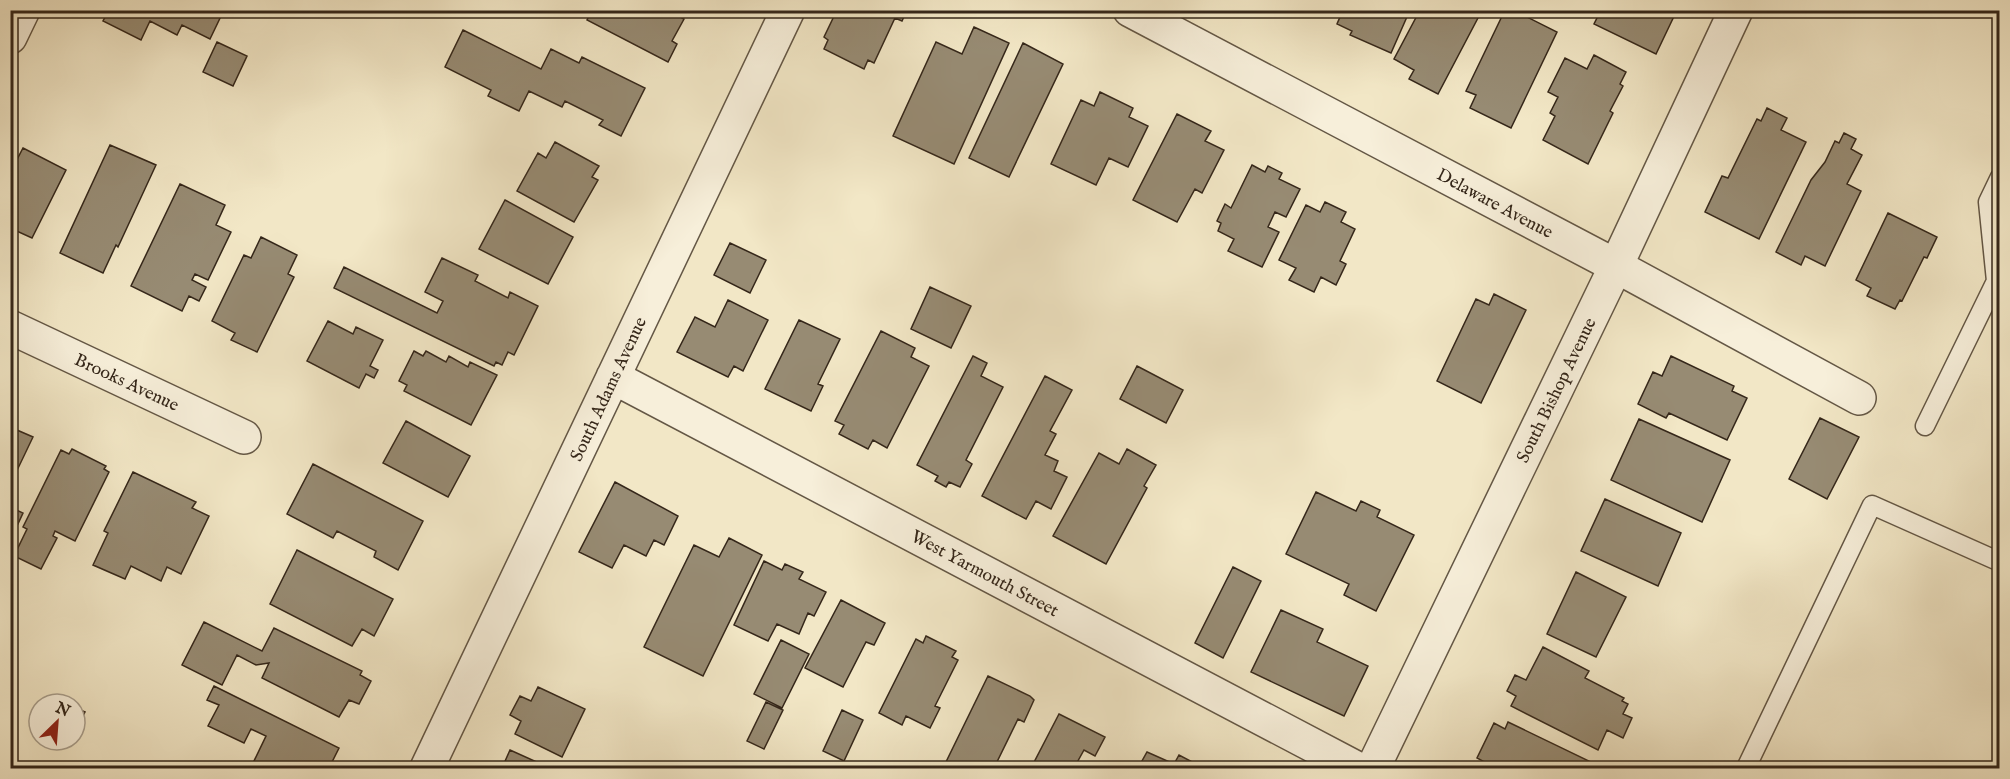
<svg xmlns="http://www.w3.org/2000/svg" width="2010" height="779" viewBox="0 0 2010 779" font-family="'IM FELL English',serif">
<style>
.building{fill:#978b73;stroke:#35271a;stroke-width:1.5}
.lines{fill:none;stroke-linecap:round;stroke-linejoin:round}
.lane-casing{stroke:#645745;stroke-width:21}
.street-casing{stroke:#645745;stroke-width:36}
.lane{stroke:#f7efda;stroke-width:18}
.street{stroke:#f7efda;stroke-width:33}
.labels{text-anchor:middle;stroke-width:5;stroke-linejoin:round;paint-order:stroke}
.street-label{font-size:18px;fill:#35271a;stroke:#f7efda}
</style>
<rect width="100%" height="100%" fill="#f2e7c6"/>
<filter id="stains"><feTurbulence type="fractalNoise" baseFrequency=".00333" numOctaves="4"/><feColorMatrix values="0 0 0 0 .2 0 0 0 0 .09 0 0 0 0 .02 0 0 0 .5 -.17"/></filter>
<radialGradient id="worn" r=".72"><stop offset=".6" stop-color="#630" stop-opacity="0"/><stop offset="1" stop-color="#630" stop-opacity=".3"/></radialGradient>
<path class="building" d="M109,10h107l6,4 -12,25 -28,-14 -5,10 -27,-14 -9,19 -38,-19z
M592,10h75l17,9 -12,22 5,3 -9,18 -81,-42z
M837,10h70l-5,11 -7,-3 -21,45 -6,-3 -4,9 -40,-20 4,-9 -4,-3z
M1343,10h67l-19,43 -41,-18 2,-4 -15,-7z
M1420,10h50l9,6 -41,78 -29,-15 5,-9 -20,-11z
M1505,10h8l44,22 -46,96 -41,-20 6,-13 -10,-4z
M1601,10h76l-21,44 -62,-30z
M974,27l35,16 -55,121 -61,-28 43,-94 26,12z
M463,30l78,39 10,-20 28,14 3,-6 63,31 -24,48 -22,-11 4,-5 -38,-19 -3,6 -33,-16 -10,20 -31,-15 3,-6 -46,-23z
M217,42l30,14 -14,30 -30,-14z
M1023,43l40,21 -54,113 -40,-19z
M1594,55l32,17 -6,12 3,2 -13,25 3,2 -25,51 -45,-24 12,-24 -5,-3 8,-16 -10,-5 17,-34 22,11z
M1100,92l33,16 -4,9 19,9 -20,41 -19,-9 -13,27 -45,-21 30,-64 13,6z
M1767,108l20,10 -6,12 25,12 -47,97 -54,-27 17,-36 6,2 29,-59 4,2z
M1177,114l34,17 -6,10 19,9 -22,43 -7,-4 -18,33 -44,-22z
M1844,133l12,6 -5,10 11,6 -15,29 14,7 -36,75 -20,-10 -4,9 -25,-13 35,-72 14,-18 10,-21 4,2z
M555,142l44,24 -7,11 6,3 -24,42 -57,-31 21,-38 8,5z
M110,145l46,20 -38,82 -2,-2 -13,28 -43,-20z
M23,148l43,22 -34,68 -22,-10v-55z
M1252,165l13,7 3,-6 14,7 -3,6 21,10 -14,28 -11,-5 -7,15 11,5 -17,35 -34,-16 6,-12 -16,-8 3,-8 -4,-2 8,-17 6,4z
M180,184l45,21 -9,20 15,7 -23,48 -13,-6 -3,6 14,7 -7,14 -10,-5 -7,15 -51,-25z
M505,200l68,37 -25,47 -69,-35z
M1325,202l21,10 -5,10 14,7 -15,32 6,3 -10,21 -15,-8 -7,15 -25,-12 7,-12 -17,-8 27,-55 14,7z
M1888,213l49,24 -10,21 -3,-1 -22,44 -2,-1 -5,9 -28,-13 4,-8 -15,-8z
M261,237l36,18 -9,19 6,3 -37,75 -26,-12 4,-7 -23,-12 32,-66 7,3z
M730,243l36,17 -16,33 -36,-18z
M442,258l36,17 -3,6 33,17 2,-6 28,14 -24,49 -6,-3 -6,13 -6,-3 -2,4 -160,-78 10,-21 93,46 6,-12 -18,-9z
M930,287l41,19 -20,42 -40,-19z
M1494,294l32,16 -45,93 -44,-22 39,-82 13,6z
M728,300l40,20 -25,51 -9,-5 -6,11 -51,-25 18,-35 20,10z
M799,320l41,19 -22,45 5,2 -12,25 -46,-22z
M328,321l25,13 3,-7 27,13 -13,26 8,4 -4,8 -8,-4 -7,14 -52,-27z
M881,331l34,17 -4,9 18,9 -42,82 -14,-8 -5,9 -29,-15 5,-9 -9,-4z
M414,351l9,5 3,-5 20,11 3,-6 19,11 2,-5 27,13 -26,50 -67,-34 3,-6 -8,-4z
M973,356l14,7 -6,13 22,11 -37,73 6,4 -12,23 -11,-5 -3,5 -11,-6 3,-5 -21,-11z
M1671,356l63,30 -2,5 15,7 -20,42 -58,-27 -3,5 -28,-14 15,-32 9,4z
M1137,366l46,24 -17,33 -46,-24z
M1045,376l27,14 -22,41 6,3 -11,21 13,6 -4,10 13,6 -16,32 -15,-8 -10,18 -44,-23z
M1820,418l39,19 -32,62 -38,-20z
M1639,419l91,41 -28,62 -91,-42z
M406,421l64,35 -22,41 -65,-34z
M10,427l23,10 -23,48z
M72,449l34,17 -2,3 5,3 -34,69 -20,-10 -2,5 4,2 -16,31 -27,-13 13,-27 -4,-2 38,-77 8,4z
M1127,449l29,16 -12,21 3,2 -41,76 -53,-28 46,-83 20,11z
M313,464l110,57 -25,49 -24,-13 2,-6 -39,-20 -4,7 -46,-24z
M133,472l63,30 -4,6 17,8 -28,58 -14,-7 -6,14 -30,-15 -6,13 -32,-14 15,-32 -4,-2z
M615,482l63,34 -14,29 -10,-5 -8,16 -22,-11 -12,23 -33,-16z
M1316,492l40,19 5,-10 19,9 -3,7 37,18 -38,76 -32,-16 5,-11 -63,-30z
M1605,499l76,34 -23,53 -77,-35z
M10,507l13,6 -13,28z
M729,538l33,17 -59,121 -59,-29 50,-102 25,12z
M297,550l96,49 -19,37 -12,-7 -10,17 -82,-42z
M764,561l18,9 3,-6 18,8 -4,7 27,13 -12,24 -6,-3 -9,21 -22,-10 -9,17 -34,-16z
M1233,567l28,14 -38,77 -28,-15z
M1576,572l50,25 -30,60 -49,-23z
M841,600l44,23 -11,22 -8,-3 -23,45 -38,-19z
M1281,610l42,19 -6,13 51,24 -24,50 -93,-44z
M204,622l58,29 12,-23 88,43 -2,4 11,6 -12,23 -10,-4 -10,17 -77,-39 7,-15 -13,2 -19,-10 -15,30 -40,-20z
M926,636l30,15 -4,6 6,3 -23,46 5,2 -10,20 -24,-12 -4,9 -23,-12 37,-74 7,4z
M781,640l28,14 -27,54 -28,-14z
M1543,647l46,24 -4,7 39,20 -2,3 6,3 -5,10 9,4 -9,20 -16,-8 -9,20 -87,-44 5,-10 -9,-5 8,-16 11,5z
M988,676l42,20 4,4 -10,22 -6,-3 -24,49h-51z
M214,686l125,62 -10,20h-66l-10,-5 13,-27 -15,-7 -7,14 -36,-17 11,-21 -12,-5z
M538,687l47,22 -23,48 -47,-23 6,-13 -11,-6 10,-19 11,5z
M52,697l15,7h-19z
M766,702l17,8 -19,39 -17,-8z
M75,708l10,4 -10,21z
M842,710l21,10 -19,41 -21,-10z
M1059,714l46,23 -10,19 -11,-6 -10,18h-43z
M1508,722l83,40 -3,6h-100l2,-3 -13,-7 17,-35 11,6z
M510,750l40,18h-48z
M1147,752l27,12 5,-9 19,10 -2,3h-58z"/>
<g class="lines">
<g class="lane-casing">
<path id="lane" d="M1925,426l71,-145 -8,-79 12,-25
M1746,768l126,-263 128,57"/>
</g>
<g class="street-casing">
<path id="street" d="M1130,10l486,256 243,132
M10,37l13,-27
M10,327l234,110
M613,377l743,391
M427,768l361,-758
M1373,768l243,-502 120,-256"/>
</g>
<use href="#lane" class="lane"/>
<use href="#street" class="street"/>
</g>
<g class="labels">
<g class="street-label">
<text transform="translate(1495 203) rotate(28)" y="6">Delaware Avenue</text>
<text transform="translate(127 382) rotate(25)" y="6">Brooks Avenue</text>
<text transform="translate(608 389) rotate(-65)" y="6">South Adams Avenue</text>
<text transform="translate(1556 390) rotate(-64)" y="6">South Bishop Avenue</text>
<text transform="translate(985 573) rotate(28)" y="6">West Yarmouth Street</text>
</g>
</g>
<rect width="2010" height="779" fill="none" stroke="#f2e7c6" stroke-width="36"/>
<rect x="12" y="12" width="1986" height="755" fill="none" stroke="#35271a" stroke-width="3"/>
<rect x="18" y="18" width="1974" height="743" fill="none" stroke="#35271a" stroke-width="1.5"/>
<g transform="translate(57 722) rotate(25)"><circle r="28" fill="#f7efda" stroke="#a99f8d" stroke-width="1.5"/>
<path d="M0-4.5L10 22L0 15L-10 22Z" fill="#8f2418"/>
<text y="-9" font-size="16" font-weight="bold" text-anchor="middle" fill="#35271a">N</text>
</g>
<rect width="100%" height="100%" filter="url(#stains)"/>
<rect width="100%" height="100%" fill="url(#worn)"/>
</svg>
